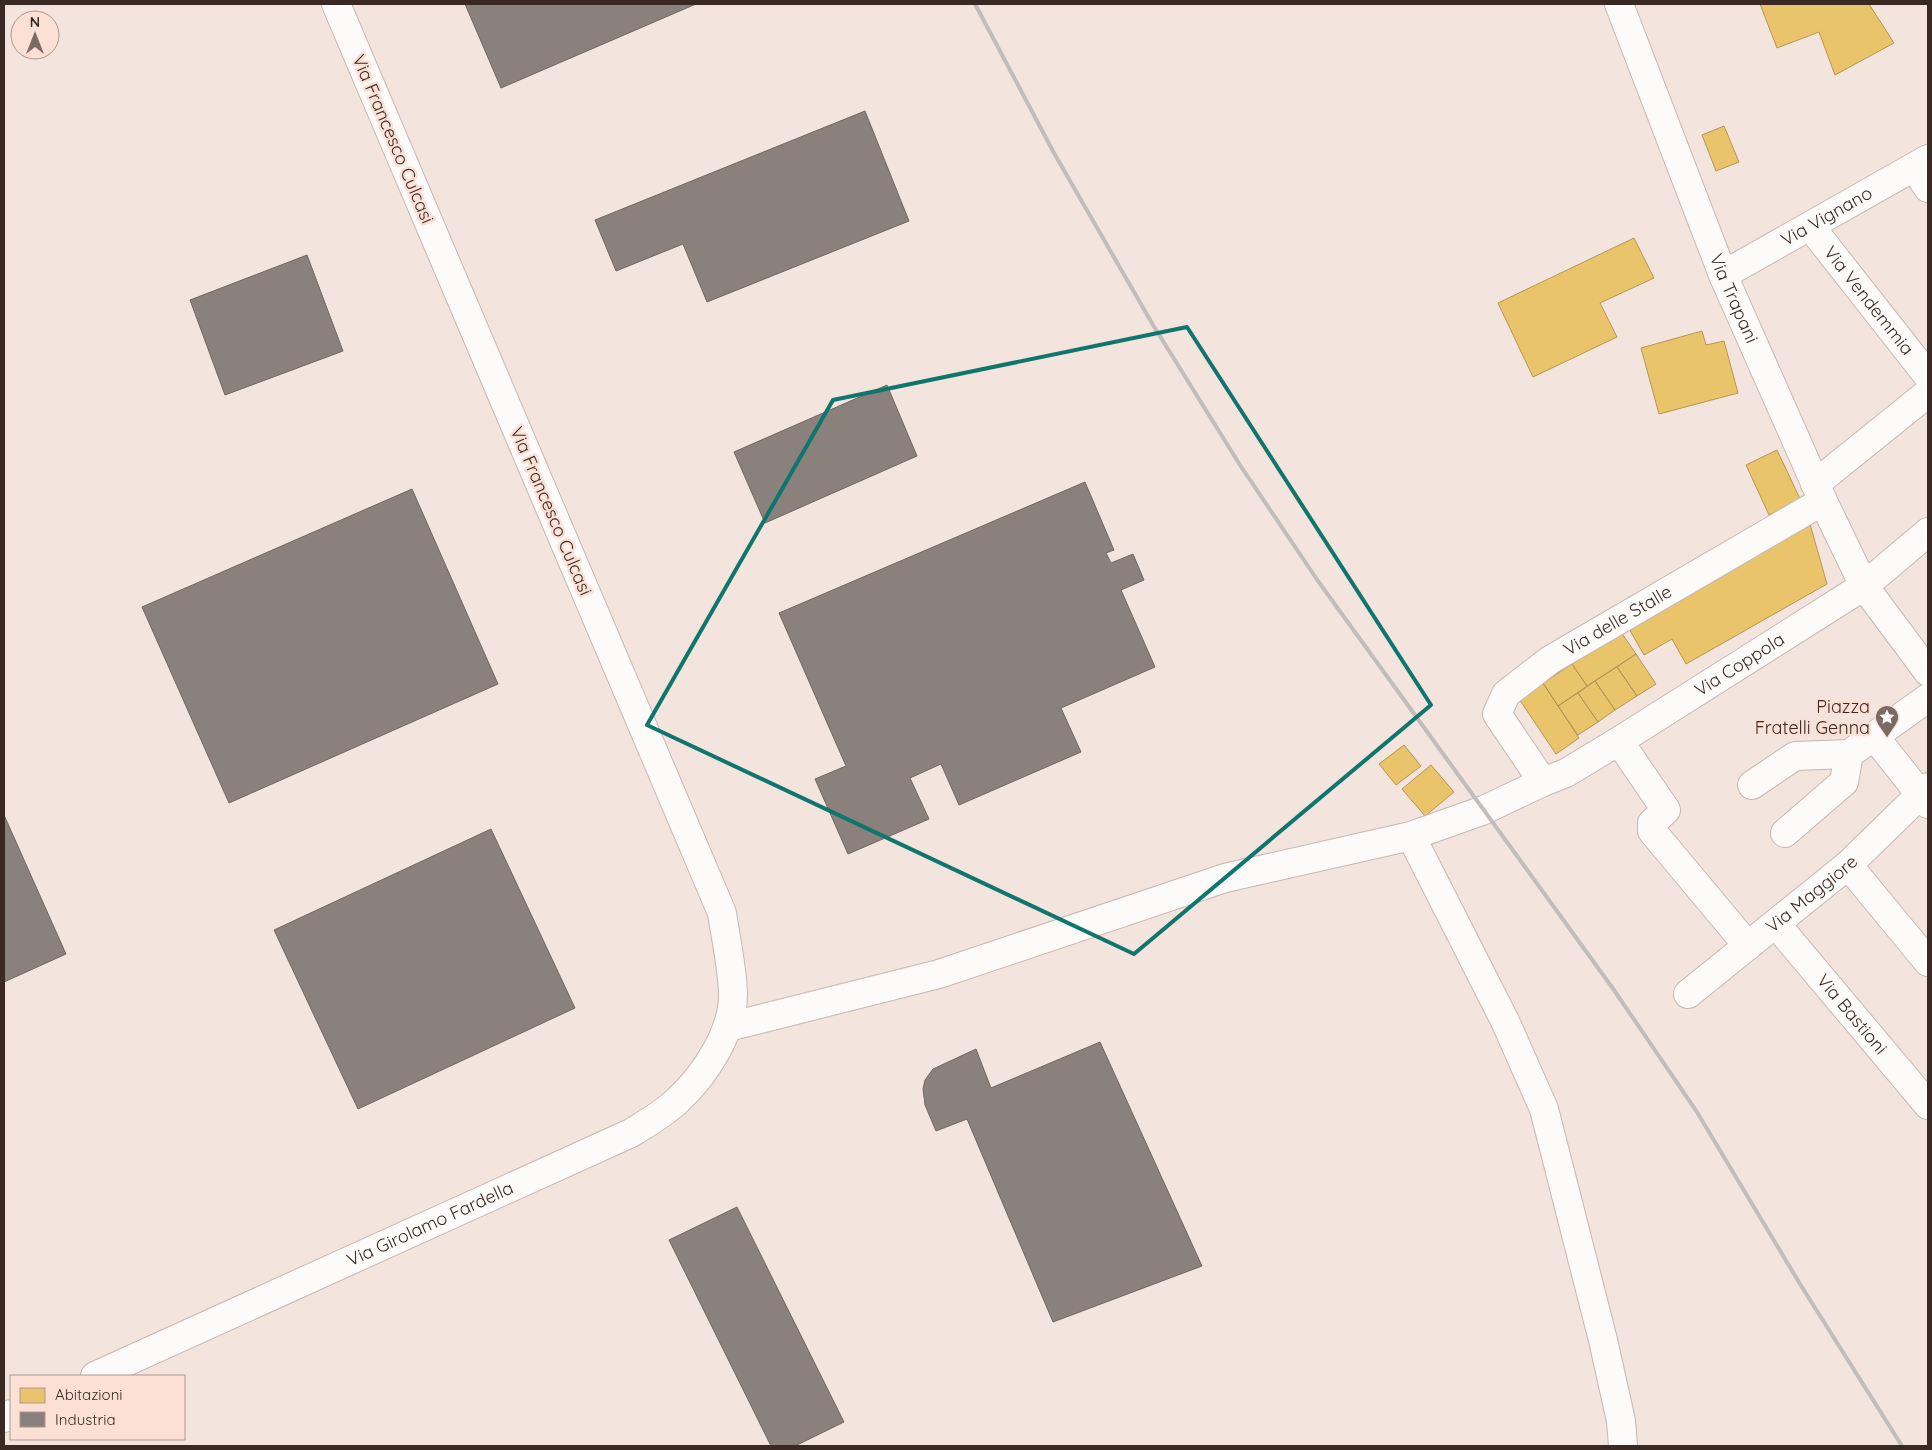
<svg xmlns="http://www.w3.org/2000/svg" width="1932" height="1450" viewBox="0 0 1932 1450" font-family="Quicksand,sans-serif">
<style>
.homes{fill:#e9c46a;stroke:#b49654}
.industry{fill:#8a817c;stroke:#726761}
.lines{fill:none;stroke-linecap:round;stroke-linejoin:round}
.minor-casing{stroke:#c7b7b2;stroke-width:30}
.minor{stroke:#fdfbfa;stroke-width:28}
.rail{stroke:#c1bdbb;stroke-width:4}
.marked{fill:none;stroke:#0f766e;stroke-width:4;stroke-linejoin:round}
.labels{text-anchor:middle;stroke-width:5;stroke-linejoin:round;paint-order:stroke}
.street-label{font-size:18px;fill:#392922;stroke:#fce0d6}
.poi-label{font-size:18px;fill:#392922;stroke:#fce0d6;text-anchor:end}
</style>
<rect width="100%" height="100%" fill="#f4e4de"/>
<path class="homes" d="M1760,4h109l25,39 -59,32 -16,-43 -42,16z
M1724,126l15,36 -23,9 -14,-36z
M1634,238l20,40 -54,25 17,34 -84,40 -35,-74z
M1702,331l4,14 18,-4 14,52 -79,21 -18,-66z
M1777,450l24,51 -32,14 -23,-50z
M1810,524l17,60 -141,80 -14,-25 -28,16 -16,-28z
M1621,632l15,22 -49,32 -15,-22z
M1636,654l20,30 -19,12 -20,-29z
M1572,664l15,22 -29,20 -15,-23z
M1617,667l20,29 -22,14 -20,-29z
M1595,681l20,29 -17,12 -20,-29z
M1543,683l36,55 -23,16 -39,-58z
M1578,693l20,29 -20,13 -20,-29z
M1404,745l17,21 -25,19 -17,-21z
M1431,765l23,27 -29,24 -23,-27z"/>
<path class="industry" d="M465,4h231l-195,84z
M865,111l44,110 -202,81 -24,-58 -67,27 -21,-51z
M307,255l36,96 -118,44 -35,-95z
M887,385l30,71 -152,67 -31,-71z
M1085,482l29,68 -8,3 5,10 22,-9 11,26 -23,10 34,77 -94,41 20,44 -122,53 -18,-41 -31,14 19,41 -81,35 -33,-75 31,-13 -67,-153z
M412,489l86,195 -269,119 -87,-196z
M4,815l62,139 -62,28z
M491,829l84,179 -217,101 -84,-179z
M1100,1042l102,224 -149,56 -86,-203 -31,12 -11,-26 -2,-16 2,-9 8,-11 43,-20 15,39z
M737,1207l107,215 -49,24h-24l-102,-206z"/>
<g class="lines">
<g class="minor-casing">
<g id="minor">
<path id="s1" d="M1619,4l104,271 100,226 41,85 64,86"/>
<path d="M1914,167l14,21"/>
<path id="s2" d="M1810,226l118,150"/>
<path id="s3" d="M1723,275l205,-116"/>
<path d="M1815,484l113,-91"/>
<path d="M1874,736l54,68"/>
<path d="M1619,741l47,69 -14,13v8l96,115"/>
<path id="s4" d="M1543,782l-46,-68 9,-20 44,-34 273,-159"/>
<path d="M1752,785l43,-29 54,-2 79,-56"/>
<path d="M1785,833l59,-51 5,-28"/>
<path d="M1411,836l94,185 39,88 59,231 18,81 2,25"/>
<path d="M1848,865l80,97"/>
<path id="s5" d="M1776,924l152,181"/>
<path id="s6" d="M1688,994l160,-129 80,-78"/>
<path id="s7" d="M728,1027l211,-53 286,-96 186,-42 73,-26 59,-28 23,-9 53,-32 245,-155 64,-54"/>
<path id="s8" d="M95,1376l536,-243c16,-10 34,-20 47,-33 27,-25 56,-69 55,-107 -1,-27 -7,-53 -11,-80l-386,-909"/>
<path d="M4,1418l7,-4"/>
</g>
</g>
<use href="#minor" class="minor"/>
<path class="rail" d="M975,4l79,149 99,172 87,140 78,116 296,409 83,122 103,172 102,162"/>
</g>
<path class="marked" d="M1187,327l244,378 -297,249 -487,-229 186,-325z"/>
<defs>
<g id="sight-pin" transform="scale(1.25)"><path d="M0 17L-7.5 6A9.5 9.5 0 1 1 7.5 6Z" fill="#7a6a64" stroke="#fce0d6"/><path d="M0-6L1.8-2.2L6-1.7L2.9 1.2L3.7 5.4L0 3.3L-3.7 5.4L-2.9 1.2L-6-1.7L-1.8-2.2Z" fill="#fff"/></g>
</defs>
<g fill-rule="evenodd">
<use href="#sight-pin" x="1887" y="717"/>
</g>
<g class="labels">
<g class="street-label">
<text transform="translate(393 139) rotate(67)" y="6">Via Francesco Culcasi</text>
<text dy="6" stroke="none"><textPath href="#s3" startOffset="119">Via Vignano</textPath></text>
<text dy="6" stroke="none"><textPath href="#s1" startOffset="316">Via Trapani</textPath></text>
<text dy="6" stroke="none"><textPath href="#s2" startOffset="95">Via Vendemmia</textPath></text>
<text transform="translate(551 511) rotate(67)" y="6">Via Francesco Culcasi</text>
<text dy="6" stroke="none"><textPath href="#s4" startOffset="238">Via delle Stalle</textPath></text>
<text dy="6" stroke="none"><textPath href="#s7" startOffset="1082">Via Coppola</textPath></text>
<text dy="6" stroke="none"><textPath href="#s6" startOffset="159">Via Maggiore</textPath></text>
<text dy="6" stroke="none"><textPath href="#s5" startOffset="118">Via Bastioni</textPath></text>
<text dy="6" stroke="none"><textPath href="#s8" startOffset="368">Via Girolamo Fardella</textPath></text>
</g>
<g class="poi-label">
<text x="1870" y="713">Piazza<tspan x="1870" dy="21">Fratelli Genna</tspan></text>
</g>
</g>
<rect width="1932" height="1450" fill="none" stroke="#392922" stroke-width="10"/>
<rect x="10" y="1375" width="175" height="65" fill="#fce0d6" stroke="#ae978e"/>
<rect x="20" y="1388" width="25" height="15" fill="#e9c46a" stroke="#ae978e"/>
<text x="55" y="1400" font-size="15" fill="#392922">Abitazioni</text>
<rect x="20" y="1412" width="25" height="15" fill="#8a817c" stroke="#ae978e"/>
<text x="55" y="1425" font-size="15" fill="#392922">Industria</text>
<g transform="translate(35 35)"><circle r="24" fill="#fce0d6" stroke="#ae978e"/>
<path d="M0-4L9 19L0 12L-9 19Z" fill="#7a6a64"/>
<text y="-8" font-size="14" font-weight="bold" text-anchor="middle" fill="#392922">N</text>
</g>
</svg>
